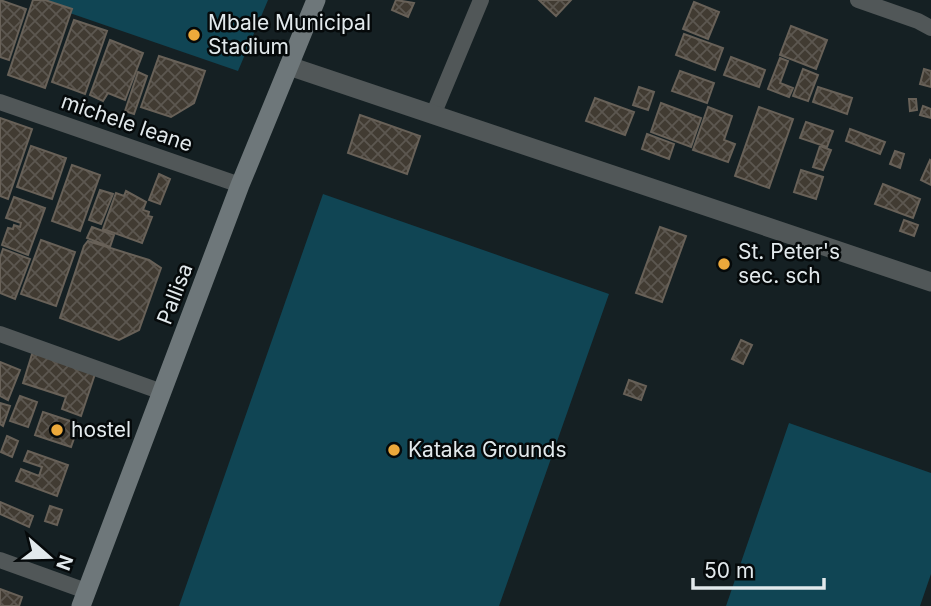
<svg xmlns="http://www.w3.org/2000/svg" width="931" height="606" viewBox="0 0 931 606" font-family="Inter,sans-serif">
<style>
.pitch{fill:#104554}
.building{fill:url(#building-cross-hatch);stroke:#686158;stroke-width:2}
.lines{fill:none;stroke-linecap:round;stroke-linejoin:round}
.minor{stroke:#515758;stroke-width:16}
.tertiary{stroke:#515758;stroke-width:19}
.secondary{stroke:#6e777a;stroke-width:19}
.poi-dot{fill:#eca93b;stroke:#05090a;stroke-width:2.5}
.labels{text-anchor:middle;stroke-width:5;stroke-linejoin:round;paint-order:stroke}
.poi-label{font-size:21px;fill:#e2e9ec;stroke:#05090a;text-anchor:start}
.street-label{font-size:21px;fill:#e2e9ec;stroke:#05090a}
</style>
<defs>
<pattern id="building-cross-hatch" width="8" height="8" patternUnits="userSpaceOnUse" patternTransform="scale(1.75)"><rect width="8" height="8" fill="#413b32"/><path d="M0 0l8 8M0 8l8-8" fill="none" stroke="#5c5750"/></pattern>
</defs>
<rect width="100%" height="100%" fill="#152023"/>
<path class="pitch" d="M32,0h236l-30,71z
M323,194l286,100 -110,312h-320z
M789,423l142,50v101l-11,32h-194z"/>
<path class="building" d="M0,0l26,9 -17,51 -9,-3z
M33,0h12l27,9 -27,79 -37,-13z
M396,0l18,3 -6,14 -16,-7z
M539,0h32l-15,16z
M694,2l25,10 -11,27 -25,-10z
M74,20l33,11 -22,63 -33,-12z
M791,26l36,14 -11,29 -36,-14z
M684,34l39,14 -8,22 -39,-15z
M110,40l33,13 -18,47 -17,-7 -5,8 -13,-6z
M159,56l46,15 -11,32 -23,14 -30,-10z
M731,57l34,13 -6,17 -35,-12z
M780,58l8,3 -8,22 13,5 -4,9 -21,-8z
M803,69l15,6 -10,26 -15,-5z
M924,69l7,2v16l-11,-3z
M680,71l34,12 -7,20 -35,-12z
M138,72l9,4 -13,38 -9,-3z
M639,87l15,5 -6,18 -15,-5z
M818,87l34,11 -5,16 -34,-12z
M595,98l39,14 -9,23 -39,-14z
M909,99h7l1,11 -7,1z
M661,103l40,15 -10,29 -40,-15z
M923,106l8,3v9l-11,-3z
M708,107l24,9 -8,24 11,4 -7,18 -35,-12z
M759,107l34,12 -24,69 -34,-12z
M360,115l60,21 -13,38 -59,-21z
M0,118l32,11 -24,70 -8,-3z
M806,122l27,9 -6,16 -27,-9z
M850,129l35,13 -5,12 -34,-13z
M647,134l27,10 -5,15 -27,-10z
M31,146l35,12 -14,41 -35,-12z
M820,146l11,4 -8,20 -10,-3z
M895,151l9,3 -4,14 -10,-4z
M930,160l1,1v24l-10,-5z
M72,165l28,10 -20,56 -28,-10z
M801,170l22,7 -7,22 -22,-7z
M159,174l11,5 -10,25 -11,-4z
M883,184l37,15 -7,19 -38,-14z
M100,190l13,4 -12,30 -12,-4z
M126,191l20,11 -3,8 6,2 -1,4 4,1 -10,26 -39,-14 13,-36 8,3z
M14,197l31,11 -17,47 -26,-10 6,-17 5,1 1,-4 6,2 1,-4 -15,-5z
M904,220l14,5 -4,11 -14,-5z
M92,227l22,8 -4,12 -23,-9z
M660,227l26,9 -24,66 -26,-9z
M41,240l34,12 -19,54 -35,-12z
M88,241l61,19 12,8 -22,62 -20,10 -59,-22 24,-72z
M3,249l27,10 -15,40 -15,-6v-35z
M741,340l11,5 -9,19 -11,-5z
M33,351l63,20 -15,45 -19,-7 4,-12 -43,-14z
M0,362l20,8 -12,30 -8,-4z
M629,380l17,6 -5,14 -17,-6z
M20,396l17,6 -9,25 -18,-6z
M0,403l10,3 -7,20 -3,-2z
M43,412l36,12 -8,23 -36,-12z
M7,436l11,5 -6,16 -11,-5z
M28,451l40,14 -11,31 -41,-15 5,-12 18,7 3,-9 -18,-6z
M0,502l33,14 -4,11 -29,-13z
M50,506l12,4 -5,15 -12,-4z
M0,589l22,8 -3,9h-19z"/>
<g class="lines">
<path class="minor" d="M858,0l60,21 13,7
M0,102l240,83
M433,115l48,-115
M0,334l162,58
M0,560l86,31"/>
<path class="tertiary" d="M289,66l642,216"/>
<path class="secondary" d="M81,606l159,-421 76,-185"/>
</g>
<g class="poi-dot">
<circle cx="194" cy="35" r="7"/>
<circle cx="724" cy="264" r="7"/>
<circle cx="57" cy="430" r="7"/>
<circle cx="394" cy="450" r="7"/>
</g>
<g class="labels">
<g class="poi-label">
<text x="208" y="30">Mbale Municipal<tspan x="208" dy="24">Stadium</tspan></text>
<text x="738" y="259">St. Peter's<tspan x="738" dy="24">sec. sch</tspan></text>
<text x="71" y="437">hostel</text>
<text x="408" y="457">Kataka Grounds</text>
</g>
<g class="street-label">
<text transform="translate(127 123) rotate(19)" y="7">michele leane</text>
<text transform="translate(175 294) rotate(-69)" y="7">Pallisa</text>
</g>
</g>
<g transform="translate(49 557) rotate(110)" stroke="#05090a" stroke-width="5" paint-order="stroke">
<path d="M0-5L12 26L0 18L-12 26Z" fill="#e2e9ec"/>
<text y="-10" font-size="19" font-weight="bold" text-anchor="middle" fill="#e2e9ec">N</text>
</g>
<path d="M693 578v10h131v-10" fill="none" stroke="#e2e9ec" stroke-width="3.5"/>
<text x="704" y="578" font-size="21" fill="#e2e9ec" stroke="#05090a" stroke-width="5" paint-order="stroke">50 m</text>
</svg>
